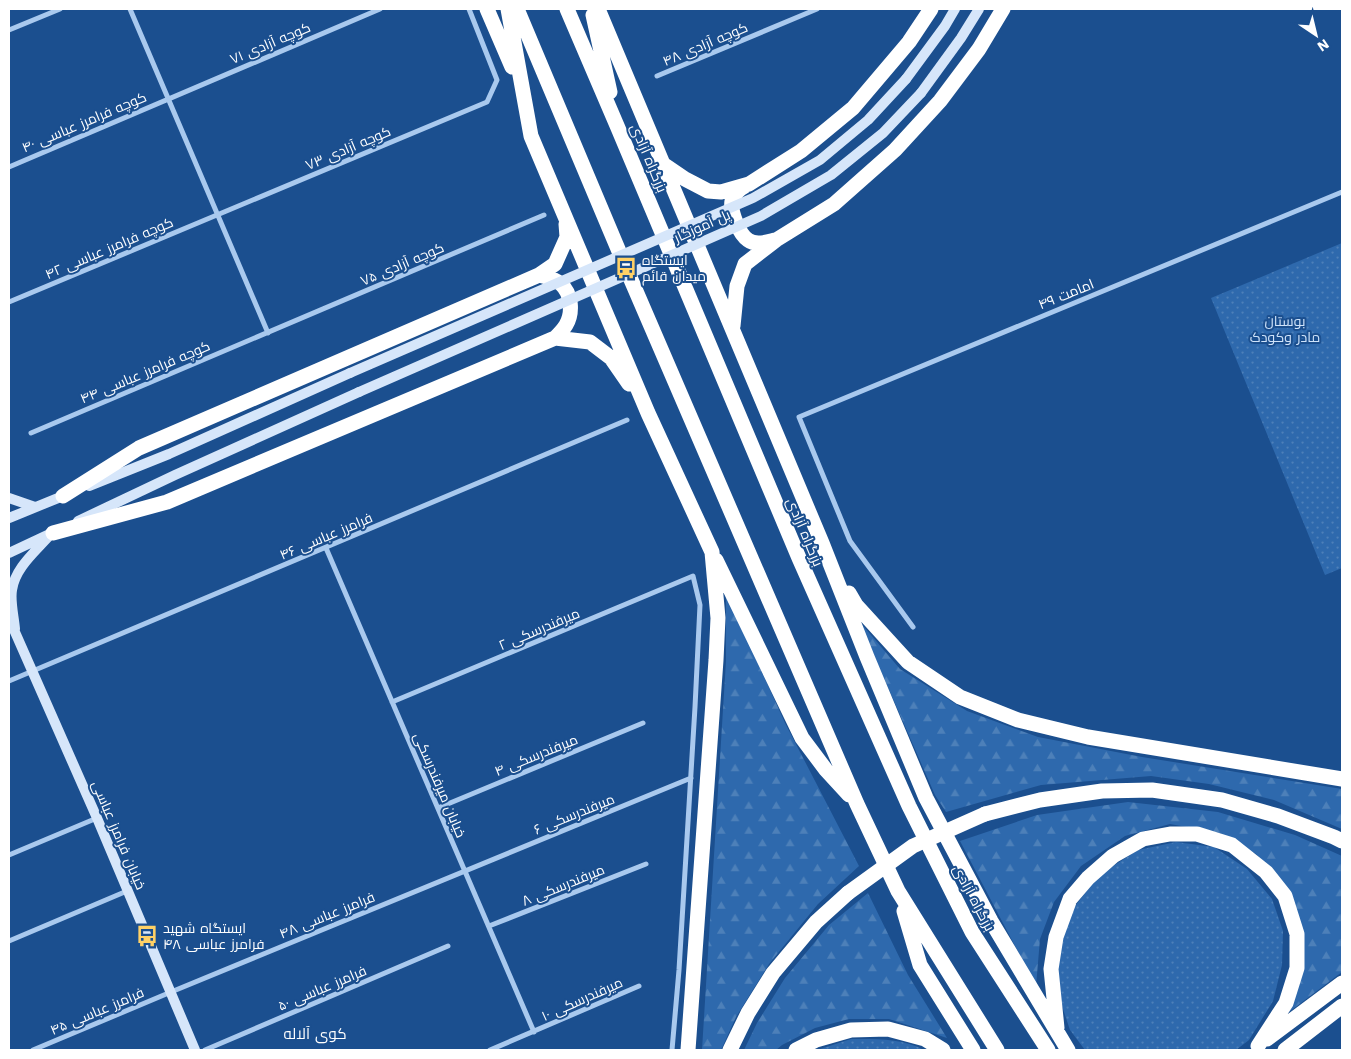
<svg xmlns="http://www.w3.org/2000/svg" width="1351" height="1059" viewBox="0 0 1351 1059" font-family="'Work Sans',Cairo,sans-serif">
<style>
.grass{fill:url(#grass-dots)}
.forest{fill:url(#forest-firs)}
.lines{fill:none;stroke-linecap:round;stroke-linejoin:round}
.street{stroke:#a9c9ee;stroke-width:5}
.secondary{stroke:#d6e6fa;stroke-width:10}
.highway{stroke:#fff;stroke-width:15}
.secondary-bridge{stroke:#d6e6fa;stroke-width:10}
.highway-bridge{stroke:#fff;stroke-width:15}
.labels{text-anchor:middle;stroke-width:4;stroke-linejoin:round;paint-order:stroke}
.street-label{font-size:14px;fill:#fff;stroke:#1b4f8f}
.poi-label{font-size:14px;fill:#fff;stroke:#1b4f8f;text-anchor:start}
.park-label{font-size:14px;fill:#cfe3fa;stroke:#1b4f8f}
.neighbourhood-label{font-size:15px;fill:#fff;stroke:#1b4f8f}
</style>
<defs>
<pattern id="grass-dots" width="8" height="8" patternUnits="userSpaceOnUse" patternTransform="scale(1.25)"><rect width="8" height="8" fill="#2e69ad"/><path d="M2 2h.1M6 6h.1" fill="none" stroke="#4d80b9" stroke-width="1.8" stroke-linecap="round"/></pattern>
<pattern id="forest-firs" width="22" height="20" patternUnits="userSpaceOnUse" patternTransform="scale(1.25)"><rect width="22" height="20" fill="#2e69ad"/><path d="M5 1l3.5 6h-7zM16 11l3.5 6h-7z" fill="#4d80b9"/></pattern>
</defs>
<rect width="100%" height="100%" fill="#1b4f8f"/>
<path class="grass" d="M1342,243v325l-17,7 -114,-277z
M1176,842l38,5 33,22 25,30 11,32 -1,34 -9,36 -24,39 -13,10h-151l-15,-20 -13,-39v-41l15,-40 27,-35 39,-25z
M851,1039c25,0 51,-1 73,11h-107z"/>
<path class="forest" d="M726,593l59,130 74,143 -41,38 -49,60 -33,53 -15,33h-19l24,-389z
M859,621l41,48 67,42 71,26 104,20 200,32v40l-68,-29 -65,-16 -58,-8 -110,9 -95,27 -11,-17z
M1128,802l90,10 77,23 47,21v116l-53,40 11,-38 -10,-81 -34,-39 -36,-21 -50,-9 -45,12 -44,30 -27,36 -14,37 -4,47 -76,-145 77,-26z
M868,893l40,82 39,63 -58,-19h-40l-34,9 -33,17 -6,5h-32l13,-27 28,-45 44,-53z"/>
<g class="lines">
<path class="street" d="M130,9l138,324
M9,30l51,-21
M657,76l160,-67
M9,167l371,-158
M9,302l478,-200 10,-22 -28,-71
M31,433l513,-218
M326,548l208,484
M913,627l-63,-86 -51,-124 543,-225
M9,681l618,-261
M392,702l301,-126 7,29 -5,102 -16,263 -7,80
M438,808l205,-85
M9,855l88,-37
M489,926l157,-62
M9,941l118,-50
M33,1050l138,-58 520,-214
M205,1050l243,-104
M490,1050l149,-64"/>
<path class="secondary" d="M906,79l39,-53 10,-17
M921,93l40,-55 18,-29
M89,486l80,-32 181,-81
M9,498l26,9
M9,518l59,-24
M78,521l97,-46 184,-83
M9,553l49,-23
M9,620l6,12 82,186 98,232
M15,629c-1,-12 -5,-28 -3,-39 3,-22 23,-38 37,-54"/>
<path class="highway" d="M487,9l25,58
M508,9l23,127 117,277 64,139 6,66 -2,42 -28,390
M517,9l109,259 231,536 41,87 99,159
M567,9l51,119 181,430 110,248 63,126 76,118
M598,9l224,534 45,114 59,141 65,123 77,129
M593,15l17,77
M663,164l22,15 23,12 13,1 28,-8 52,-33 52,-43 56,-66 22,-33
M745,186c-6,3 -11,8 -13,15 -2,10 7,33 16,39 8,6 19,2 27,0
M733,326l4,-40 8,-22 31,-24 58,-36 61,-54 45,-49 39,-52 24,-40
M555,338l35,4 21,16 18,26
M63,496l76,-48 400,-173 16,-11 12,-27 -1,-13
M53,533l114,-31 388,-164c4,-4 8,-8 11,-13 7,-12 6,-31 -5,-41 -6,-5 -14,-7 -22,-9
M716,560l86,178 24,32 23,25
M849,593l7,12 52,57 52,35 58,23 70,17 254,42
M985,814l55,-14 62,-9 50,-1 70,10 56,16 56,21 8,4
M904,911l16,54 53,85
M1057,1028l-6,-59 5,-32 14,-38 18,-21 25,-22 30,-17 27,-5h27l35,11 34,27 19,24 12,38v34l-11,35 -28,43
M1267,1039l75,-56
M730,1050l18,-37 25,-40 43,-51 32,-29
M796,1050l20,-10 35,-10 37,-1 37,10 18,11
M1285,1050l57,-44"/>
<path class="secondary-bridge" d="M350,373l403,-175 67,-38 48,-40 38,-41
M359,392l402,-176 70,-41 52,-42 38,-40"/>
<path class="highway-bridge" d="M848,893l65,-47 72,-32"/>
</g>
<defs>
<g id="bus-bare" transform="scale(1.725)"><path d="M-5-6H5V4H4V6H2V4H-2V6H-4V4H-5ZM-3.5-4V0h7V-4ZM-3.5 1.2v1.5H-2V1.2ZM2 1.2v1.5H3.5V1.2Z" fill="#ffd166" stroke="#1b4f8f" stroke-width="2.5" paint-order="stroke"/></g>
</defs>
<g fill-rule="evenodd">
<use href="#bus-bare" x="626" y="268"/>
<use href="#bus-bare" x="147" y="936"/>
</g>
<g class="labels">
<g class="street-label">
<text transform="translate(270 43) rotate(-23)" y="5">کوچه آزادی ۷۱</text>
<text transform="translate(705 44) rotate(-23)" y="5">کوچه آزادی ۴۸</text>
<text transform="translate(84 122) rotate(-23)" y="5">کوچه فرامرز عباسی ۴۰</text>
<text transform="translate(348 148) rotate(-23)" y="5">کوچه آزادی ۷۳</text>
<text transform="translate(649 158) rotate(67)" y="5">بزرگراه آزادی</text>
<text transform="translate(702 226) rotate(-24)" y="5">پل آموزگار</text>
<text transform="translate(109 248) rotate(-23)" y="5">کوچه فرامرز عباسی ۴۲</text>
<text transform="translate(402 264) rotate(-23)" y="5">کوچه آزادی ۷۵</text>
<text transform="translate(1066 294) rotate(-22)" y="5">امامت ۴۹</text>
<text transform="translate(145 372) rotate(-23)" y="5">کوچه فرامرز عباسی ۴۴</text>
<text transform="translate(805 532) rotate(67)" y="5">بزرگراه آزادی</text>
<text transform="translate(326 536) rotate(-23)" y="5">فرامرز عباسی ۴۶</text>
<text transform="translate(539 629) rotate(-23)" y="5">میرفندرسکی ۲</text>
<text transform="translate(536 755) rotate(-22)" y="5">میرفندرسکی ۴</text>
<text transform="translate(440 785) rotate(67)" y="5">خیابان میرفندرسکی</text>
<text transform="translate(574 814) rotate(-22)" y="5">میرفندرسکی ۶</text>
<text transform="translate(119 835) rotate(67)" y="5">خیابان فرامرز عباسی</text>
<text transform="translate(563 885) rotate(-22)" y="5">میرفندرسکی ۸</text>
<text transform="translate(974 898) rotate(62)" y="5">بزرگراه آزادی</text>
<text transform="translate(327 915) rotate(-22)" y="5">فرامرز عباسی ۴۸</text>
<text transform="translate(322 988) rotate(-23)" y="5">فرامرز عباسی ۵۰</text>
<text transform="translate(582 999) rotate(-24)" y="5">میرفندرسکی ۱۰</text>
<text transform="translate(97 1011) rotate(-23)" y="5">فرامرز عباسی ۴۵</text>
</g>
<g class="poi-label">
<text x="642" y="265">ایستگاه<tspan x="642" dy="16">میدان قائم</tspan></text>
<text x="163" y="933">ایستگاه شهید<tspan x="163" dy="16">فرامرز عباسی ۴۸</tspan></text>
</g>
<g class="park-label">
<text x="1285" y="326">بوستان<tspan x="1285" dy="16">مادر وکودک</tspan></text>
</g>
<g class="neighbourhood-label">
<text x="315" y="1039">کوی آلاله</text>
</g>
</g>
<rect width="1351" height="1059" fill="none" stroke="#ffffff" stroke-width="20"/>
<g transform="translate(1316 35) rotate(145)" stroke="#1b4f8f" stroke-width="4" paint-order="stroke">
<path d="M0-4L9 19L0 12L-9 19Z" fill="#ffffff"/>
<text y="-8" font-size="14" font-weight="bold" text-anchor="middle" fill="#ffffff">N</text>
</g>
</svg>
